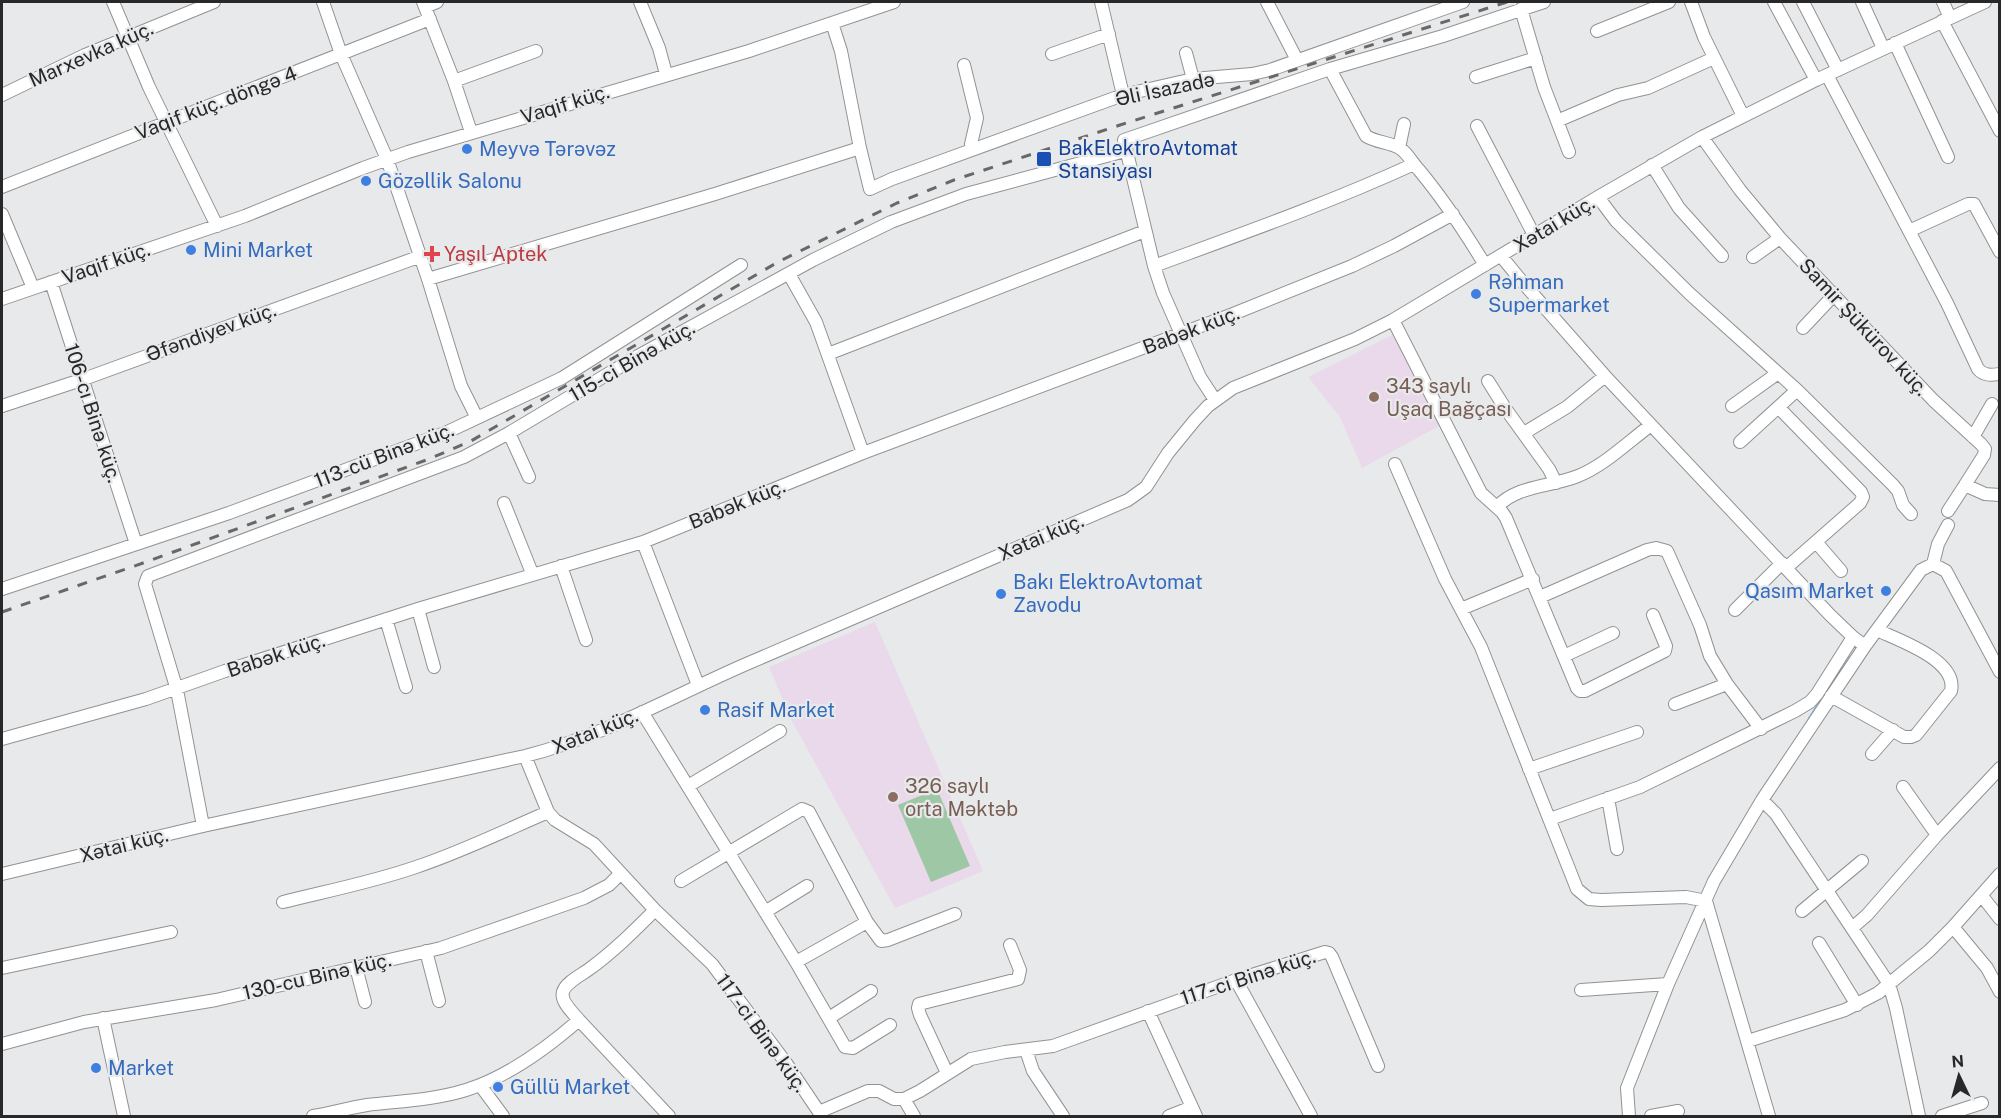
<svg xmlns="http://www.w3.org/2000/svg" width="2001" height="1118" viewBox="0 0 2001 1118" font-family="'Public Sans',sans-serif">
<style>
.education{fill:#e9d9ea}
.green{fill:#9ec8a5}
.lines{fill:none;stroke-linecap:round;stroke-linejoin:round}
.stream{stroke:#95caf4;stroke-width:3}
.minor-casing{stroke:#919293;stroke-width:14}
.minor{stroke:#fff;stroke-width:12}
.rail{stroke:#686869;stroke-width:3;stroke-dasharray:10 10;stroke-linecap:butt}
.shop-dot{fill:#3f7fe0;stroke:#e8e9ea;stroke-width:2}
.transit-dot{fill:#1a4fb4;stroke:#e8e9ea;stroke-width:2}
.health-dot{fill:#e0444e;stroke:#e8e9ea;stroke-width:2}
.education-dot{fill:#8d6e63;stroke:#e8e9ea;stroke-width:2}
.labels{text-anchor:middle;stroke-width:4.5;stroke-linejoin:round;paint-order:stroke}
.street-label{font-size:20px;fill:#282829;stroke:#e8e9ea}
.transit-label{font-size:20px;fill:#164399;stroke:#e8e9ea;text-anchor:start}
.shop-label{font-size:20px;fill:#366cbe;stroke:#e8e9ea;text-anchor:start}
.health-label{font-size:20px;fill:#be3a42;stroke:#e8e9ea;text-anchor:start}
.education-label{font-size:20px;fill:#785e54;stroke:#e8e9ea;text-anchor:start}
</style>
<rect width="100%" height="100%" fill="#e8e9ea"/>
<path class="education" d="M1394,334l45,92 -77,42 -22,-51 -32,-40z
M875,622l108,249 -88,37 -102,-185 -24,-56z"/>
<path class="green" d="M937,789l33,77 -39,16 -33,-77z"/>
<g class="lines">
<path class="stream" d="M1809,719l39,-63"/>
<g class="minor-casing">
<path id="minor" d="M113,2l36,85 68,139
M323,2l18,52 46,105 41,120 33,107 16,32
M423,2l31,79 17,51
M640,2l19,46 7,26
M1101,2l22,93
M1267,2l30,58
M1691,2l13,35 39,79
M1774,2l42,78
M1803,2l35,68
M1862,2l21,46
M1943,2l7,16
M425,7l12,-5
M1521,9l23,78 25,65
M1942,21l58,110
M832,23l9,28 19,97 10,41 22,-10 231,-84 70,-16 59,-5 18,-4 193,-68
M1597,31l72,-29
M1895,43l53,114
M1186,53l7,26
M1052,54l57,-20
M964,65l13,53 -6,26 1,4
M1330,69l36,67c11,7 25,6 35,13 7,5 12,15 18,21 25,30 46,62 66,95
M1827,75l120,228 31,66c6,7 13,6 22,5
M1476,77l60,-19
M454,81l82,-30
M2,95l83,-40 129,-53
M1557,121l61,-26 30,-7 66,-30
M1477,126l57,109
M1702,137l38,53 40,48 153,162 48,44 4,5 -1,6 -19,30 20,9 15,1
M1399,148l5,-24
M1652,165l27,43 43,48
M2,187l428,-168
M1598,197l18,24 74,73 107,96 96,95 5,6 5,14 8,9
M2,214l31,74
M1909,231l59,-27h6l26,48
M1501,256l23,28 81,92 225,239 23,22 12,9
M1753,257l27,-19
M1154,266c87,-32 175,-63 260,-102
M789,274l27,48 47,131
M428,279l287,-85 145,-46
M51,282l85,262
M2,299l243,-83 118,-48 45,-16 341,-101 145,-49
M1393,320l88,173 21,19 4,6 71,170 3,3h5l80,-40 1,-5 -13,-31
M1803,328l31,-33
M828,354l317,-123
M1488,381l17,27 44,61 7,14
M1215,400l-15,-23 -37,-84 -9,-27 -30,-126 206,-71 113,-33 101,-34
M2,406l79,-26 340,-124
M1732,406l46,-33
M1779,408l82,84 2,5 -3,6 -74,65
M509,433l20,44
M1524,433l43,-26 38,-31
M1973,437l19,-33
M1740,442l57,-52
M1395,464l50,115 36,68 96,242 12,10 12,1 85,-3 20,4
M504,503l28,70
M1497,507c20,-22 54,-20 81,-31 27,-11 50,-34 73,-51
M1948,511l17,-26
M643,542l55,143
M1816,542l25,29
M1933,564l5,-20 10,-19
M561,566l25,74
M2,589l227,-76 216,-80 117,-55 179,-113
M1540,597l107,-47 9,-2 11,3 33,74 10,31 17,28 34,45
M418,609l16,58
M1461,609l72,-30
M1735,610l47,-47
M386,619l20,68
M1564,656l49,-23
M1831,696l73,41h7l5,-2 35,-44c7,-31 -53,-51 -74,-61
M1675,704l52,-20
M642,712l154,250 49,85 8,1 37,-23
M2,739l144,-40 79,-28 193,-62 225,-67 220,-89 370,-139 119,-48 42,-20 59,-32
M1872,754l21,-24
M525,756l23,56 7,8 39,24 61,66 57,54 74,99 33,49 49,-21h11l15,8h10l16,-8 51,-32 34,-7 48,-6 183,-66 89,-28 4,1 3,4 46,109
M1529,769l108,-37
M688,786l92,-55
M1903,787l34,48
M1608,798l9,51
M1762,800l14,14 113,170 7,24 23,108
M1550,819l90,-32 155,-76 15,-9 7,-8 36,-57
M203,826l-26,-136 -32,-106 3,-8 316,-119 45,-24 129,-77 175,-96 78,-38 75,-28 159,-43
M2,874l201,-48 322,-70c80,-20 151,-62 226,-94 125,-55 252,-107 377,-162l18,-13 22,-34 27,-33 13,-14 25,-18 122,-49 38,-19 205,-123 104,-60 114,-57 169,-78
M681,881l121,-72 7,3 58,110 14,19 7,-1 67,-26
M1982,896l18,23
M1706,901l63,215
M283,902c44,-11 90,-20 133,-35 45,-15 88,-36 132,-55
M655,910c-22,22 -42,42 -67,60 -7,5 -23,13 -25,22 -3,9 10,21 16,28l90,96
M1802,911l60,-50
M765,912l42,-26
M1953,927l34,41 13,24
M1852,928l15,-13 70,-80 63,-67
M1819,943l38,62
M426,951l13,50
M796,962l71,-40
M356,967l9,35
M2,968l169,-36
M1236,980l75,136
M1581,990l87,-6
M1148,1011l48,105
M103,1018l21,98
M829,1018l42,-27
M1748,1041l97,-31 33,-17 51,-42 24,-24 47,-53
M2,1044l82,-22 132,-22 225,-52 143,-50 25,-13 12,-12
M1026,1050l7,21 30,45
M947,1073l-27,-58 -2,-7 1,-4 99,-25 2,-9 -10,-25
M480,1085l23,31
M904,1099l10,17
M313,1116c18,-3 35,-8 54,-11 33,-4 67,-5 99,-15 41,-13 81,-42 113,-70
M1169,1116l23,-9
M1629,1116l-2,-28 41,-104 46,-103 48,-81 103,-154 56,-76 12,-6 13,7 54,101
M1651,1116l27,-5
M1942,1116l40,-13"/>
</g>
<use href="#minor" class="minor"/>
<path class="rail" d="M2,612l141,-49 286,-104 42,-18 307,-179 119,-59 57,-23 166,-55 387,-123"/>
</g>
<g class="shop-dot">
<circle cx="467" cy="149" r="6"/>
<circle cx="366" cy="181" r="6"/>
<circle cx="191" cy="250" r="6"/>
<circle cx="1476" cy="294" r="6"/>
<circle cx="1886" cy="591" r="6"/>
<circle cx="1001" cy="594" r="6"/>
<circle cx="705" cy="710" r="6"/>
<circle cx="96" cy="1068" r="6"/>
<circle cx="498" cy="1087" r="6"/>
</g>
<rect class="transit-dot" x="1036" y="151" width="16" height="16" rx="3"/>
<path class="health-dot" d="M429 245h6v6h6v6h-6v6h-6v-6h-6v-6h6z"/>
<g class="education-dot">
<circle cx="1374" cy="397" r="6"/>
<circle cx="893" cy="797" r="6"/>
</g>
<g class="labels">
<g class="street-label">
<text transform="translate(91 54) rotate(-24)" y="7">Marxevka küç.</text>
<text transform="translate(1165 89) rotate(-12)" y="7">Əli İsazadə</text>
<text transform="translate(216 103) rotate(-21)" y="7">Vaqif küç. döngə 4</text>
<text transform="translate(565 104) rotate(-17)" y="7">Vaqif küç.</text>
<text transform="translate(1554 224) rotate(-31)" y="7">Xətai küç.</text>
<text transform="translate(106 263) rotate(-19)" y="7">Vaqif küç.</text>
<text transform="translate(1864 327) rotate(47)" y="7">Samir Şükürov küç.</text>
<text transform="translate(1191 330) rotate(-21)" y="7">Babək küç.</text>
<text transform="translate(211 332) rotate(-20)" y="7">Əfəndiyev küç.</text>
<text transform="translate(632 361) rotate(-30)" y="7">115-ci Binə küç.</text>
<text transform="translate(93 413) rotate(72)" y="7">106-cı Binə küç.</text>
<text transform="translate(384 455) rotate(-21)" y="7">113-cü Binə küç.</text>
<text transform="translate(737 504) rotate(-22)" y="7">Babək küç.</text>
<text transform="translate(1041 537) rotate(-23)" y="7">Xətai küç.</text>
<text transform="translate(276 655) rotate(-18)" y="7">Babək küç.</text>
<text transform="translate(595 731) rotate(-22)" y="7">Xətai küç.</text>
<text transform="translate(124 845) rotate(-14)" y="7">Xətai küç.</text>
<text transform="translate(317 976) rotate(-13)" y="7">130-cu Binə küç.</text>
<text transform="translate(1248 977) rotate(-18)" y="7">117-ci Binə küç.</text>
<text transform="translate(762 1033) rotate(54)" y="7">117-ci Binə küç.</text>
</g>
<g class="transit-label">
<text x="1058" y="155">BakElektroAvtomat<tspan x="1058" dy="23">Stansiyası</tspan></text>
</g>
<g class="shop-label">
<text x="479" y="156">Meyvə Tərəvəz</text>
<text x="378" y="188">Gözəllik Salonu</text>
<text x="203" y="257">Mini Market</text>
<text x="1488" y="289">Rəhman<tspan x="1488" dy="23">Supermarket</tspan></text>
<text x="1013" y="589">Bakı ElektroAvtomat<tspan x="1013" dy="23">Zavodu</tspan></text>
<text x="1874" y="598" text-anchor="end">Qasım Market</text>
<text x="717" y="717">Rasif Market</text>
<text x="108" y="1075">Market</text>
<text x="510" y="1094">Güllü Market</text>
</g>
<g class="health-label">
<text x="444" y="261">Yaşıl Aptek</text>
</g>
<g class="education-label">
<text x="1386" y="393">343 saylı<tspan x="1386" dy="23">Uşaq Bağçası</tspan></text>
<text x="905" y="793">326 saylı<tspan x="905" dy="23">orta Məktəb</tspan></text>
</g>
</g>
<rect width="2001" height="1118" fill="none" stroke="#282829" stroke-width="6"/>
<g transform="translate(1959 1076) rotate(355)" stroke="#e8e9ea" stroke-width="4.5" paint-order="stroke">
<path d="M0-4.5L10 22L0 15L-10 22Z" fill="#282829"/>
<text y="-9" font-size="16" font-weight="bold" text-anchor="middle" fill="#282829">N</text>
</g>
</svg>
